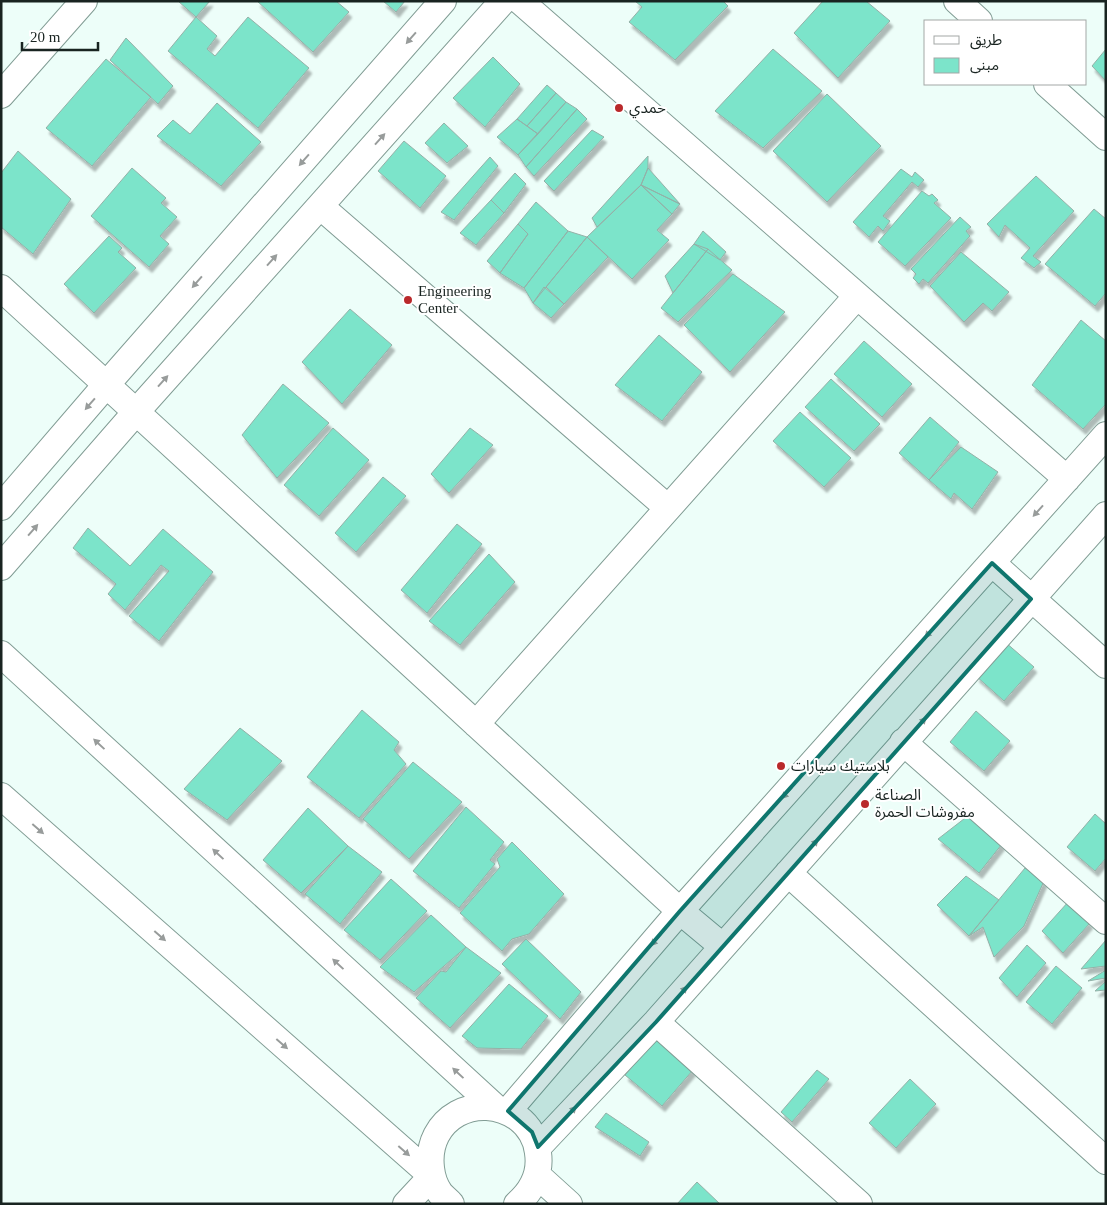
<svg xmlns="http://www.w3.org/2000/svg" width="1107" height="1205" viewBox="0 0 1107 1205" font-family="'Times New Roman','Noto Sans Arabic',serif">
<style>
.building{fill:#7ce4ca;stroke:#94b0a7;filter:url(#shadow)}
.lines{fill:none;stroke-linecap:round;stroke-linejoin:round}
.street-casing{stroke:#819c94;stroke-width:28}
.street{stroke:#fff;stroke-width:26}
.oneway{fill:#989c9b}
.marked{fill:#0f766e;fill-opacity:0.2;stroke:#0f766e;stroke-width:4;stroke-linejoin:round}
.poi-dot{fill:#b9292b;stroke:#fff;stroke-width:2}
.labels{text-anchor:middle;stroke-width:4;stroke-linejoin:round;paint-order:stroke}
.poi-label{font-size:15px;fill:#192421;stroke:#fff;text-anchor:start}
</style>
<defs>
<filter id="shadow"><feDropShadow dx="3" dy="5.5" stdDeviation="1" flood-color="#0004"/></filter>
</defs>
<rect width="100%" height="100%" fill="#edfef9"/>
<path class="building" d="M178,1h32l-14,16z
M257,1h79l13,11 -36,40z
M383,1h22l-9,11z
M635,1h88l5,5 -53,54 -46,-38 13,-15z
M823,1h43l24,20 -52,57 -44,-45z
M196,17l21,19 -10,13 8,7 33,-39 61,51 -51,60 -90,-77z
M126,38l47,48 -15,18 -48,-44z
M773,49l49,42 -59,57 -48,-37z
M1106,49v32l-14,-15z
M493,57l27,27 -35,43 -32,-29z
M106,59l45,38 -59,69 -46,-38z
M547,85l9,8 -29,33 -10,-7z
M556,93l10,9 -28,32 -11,-8z
M827,94l54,52 -54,56 -54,-51z
M566,102l11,7 -51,58 -8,-12z
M217,103l44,39 -40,44 -64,-50 16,-16 17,14z
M577,109l10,10 -53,57 -8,-9z
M517,119l21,15 -20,21 -21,-18z
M444,123l24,23 -21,17 -22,-20z
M592,130l12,7 -50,54 -10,-10z
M404,141l42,35 -26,32 -42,-37z
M18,151l53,48 -38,55 -32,-27v-54z
M648,156v12l-7,17 -44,42 -5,-9z
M490,157l8,9 -44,54 -13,-8z
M132,168l34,30 -5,5 16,14 -17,19 9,8 -20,23 -58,-51z
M648,168l32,36 -39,-19z
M901,169l11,8 3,-5 9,8 -6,7 -6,-5 -29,34 7,5 -7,10 -5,-5 -9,11 -16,-15z
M515,173l11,11 -22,29 -13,-13z
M1036,176l38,35 -41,45 8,6 -7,6 -13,-10 9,-10 -25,-23 -6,12 -12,-13z
M641,185l31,29 -15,16 12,10 -37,39 -45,-42z
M641,185l39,19 -8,10z
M922,191l7,5 3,-2 6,6 -4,3 17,15 -46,48 -27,-24z
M491,200l13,13 -28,32 -16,-12z
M536,202l32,29 -44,57 -24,-15 28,-39 -10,-10z
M1094,209l12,10v74l-11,13 -50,-42z
M960,217l11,10 -5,4 4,5 -42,47 -5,-4 -4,5 -6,-6 3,-4 -5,-5z
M518,224l10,10 -28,39 -13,-12z
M568,231l19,6 -54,66 -9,-15z
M703,231l23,21 -6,8 -26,-16z
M109,236l13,12 -4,4 18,16 -42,45 -30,-29z
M587,237l21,20 -44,47 -18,-17z
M694,244l14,5 -35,44 -8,-17z
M708,249l24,21 -54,52 -17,-14z
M961,252l48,40 -17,19 -9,-8 -19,19 -34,-36z
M733,274l52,38 -55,60 -46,-47z
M544,287l20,17 -13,14 -18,-15z
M350,309l42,36 -50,59 -40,-42z
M1081,320l25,21v63l-23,25 -51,-44z
M659,335l43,37 -40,49 -47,-36z
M864,341l48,43 -30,33 -48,-43z
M831,379l49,45 -26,27 -49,-44z
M283,384l46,39 -52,55 -35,-43z
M800,412l51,46 -27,29 -51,-46z
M930,417l29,25 -30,38 -30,-27z
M333,428l36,32 -50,56 -35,-31z
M470,428l23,17 -44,48 -18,-19z
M961,447l37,25 -26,37 -18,-16 -3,6 -22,-19z
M383,477l23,19 -50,56 -21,-19z
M457,524l25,20 -55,69 -26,-23z
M88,528l42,38 33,-37 50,43 -54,69 -30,-25 40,-45 -8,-6 -36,45 -17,-16 8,-10 -43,-36z
M489,554l26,28 -55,63 -31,-24z
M1005,642l29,25 -30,34 -28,-25z
M362,710l37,32 -5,8 12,14 -47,54 -52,-41z
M976,711l34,30 -26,30 -34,-29z
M240,728l42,33 -55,59 -43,-31z
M413,762l49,40 -53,57 -46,-40z
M466,807l38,35 -14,18 5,4 -36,44 -46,-37z
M308,808l40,38 -47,47 -38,-33z
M1095,814l11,10v34l-11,13 -28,-24z
M969,815l33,29 -23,29 -41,-34z
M512,842l52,52 -35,40 -17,5 -10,12 -42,-38 40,-46 -3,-8z
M348,846l34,26 -42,52 -35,-30z
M1025,868l19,13 -20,45 -30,31 -11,-30 -14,9z
M966,876l33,24 -30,36 -32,-31z
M391,879l36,32 -47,49 -36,-30z
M1069,901l21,22 -27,30 -21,-22z
M431,915l35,32 -52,45 -34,-25z
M526,939l55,53 -21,27 -58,-55z
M1106,940v26l-25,3z
M1027,945l19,18 -29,34 -18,-19z
M466,947l35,26 -51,55 -34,-30 25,-27 5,1z
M1056,966l26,22 -30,36 -26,-22z
M1106,970v8l-18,3z
M1106,981v9l-11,1z
M509,984l39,32 -27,33 -44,-1 -15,-12z
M657,1038l36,32 -31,36 -37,-31z
M817,1070l12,9 -37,43 -11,-10z
M910,1079l26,25 -40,44 -27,-25z
M606,1113l43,29 -9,14 -45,-29z
M697,1182l23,22h-43z"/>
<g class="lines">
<g class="street-casing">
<path id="street" d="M520,1l547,478
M957,1l22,20
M1047,84l59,53
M1,95l83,-94
M320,206l348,302
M1,288l679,623 42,35
M1,507l105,-122 337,-384
M992,563l114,102
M1,567l135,-155 367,-411
M1,654l493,452
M476,724l381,-428
M903,742l203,179
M1,796l431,380 -26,28
M788,873l318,288
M656,1022l203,182
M508,1111l172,-200 426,-476
M538,1147l118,-125 450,-507
M537,1175l32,29
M451,1204c-3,-4 -8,-7 -11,-11 -5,-7 -8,-16 -9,-25 -6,-50 47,-78 87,-50 11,8 19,22 20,35 3,20 -6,38 -21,51"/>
</g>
<use href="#street" class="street"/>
</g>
<defs><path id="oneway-solid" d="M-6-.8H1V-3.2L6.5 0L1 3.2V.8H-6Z" transform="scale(1.25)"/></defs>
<g class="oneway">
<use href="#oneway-solid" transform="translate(411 38) rotate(131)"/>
<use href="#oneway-solid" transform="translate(380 139) rotate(-48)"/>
<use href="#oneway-solid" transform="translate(304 160) rotate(131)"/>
<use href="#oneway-solid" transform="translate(272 260) rotate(-48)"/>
<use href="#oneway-solid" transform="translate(197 282) rotate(131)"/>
<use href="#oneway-solid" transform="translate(163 381) rotate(-48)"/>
<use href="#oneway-solid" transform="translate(90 404) rotate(131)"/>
<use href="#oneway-solid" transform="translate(1038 511) rotate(132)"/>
<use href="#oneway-solid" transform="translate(33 530) rotate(-49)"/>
<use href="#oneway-solid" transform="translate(930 632) rotate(132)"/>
<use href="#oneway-solid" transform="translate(921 723) rotate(-48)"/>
<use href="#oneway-solid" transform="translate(99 744) rotate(-137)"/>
<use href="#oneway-solid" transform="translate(787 793) rotate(132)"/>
<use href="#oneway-solid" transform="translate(38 829) rotate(41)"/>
<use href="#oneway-solid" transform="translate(813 845) rotate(-49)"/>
<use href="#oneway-solid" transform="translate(218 854) rotate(-137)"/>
<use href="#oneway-solid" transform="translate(160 936) rotate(41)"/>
<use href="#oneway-solid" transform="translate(656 940) rotate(131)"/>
<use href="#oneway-solid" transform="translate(338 964) rotate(-137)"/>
<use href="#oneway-solid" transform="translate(682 992) rotate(-49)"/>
<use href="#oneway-solid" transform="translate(282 1044) rotate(41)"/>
<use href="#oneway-solid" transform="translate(458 1073) rotate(-137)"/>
<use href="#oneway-solid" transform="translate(571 1112) rotate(-47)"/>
<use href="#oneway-solid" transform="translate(404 1151) rotate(41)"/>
</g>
<path class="marked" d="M992,563l39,36 -375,423 -118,125 -6,-15 -24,-21 172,-200z"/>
<g class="poi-dot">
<circle cx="619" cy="108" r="5"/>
<circle cx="408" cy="300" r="5"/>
<circle cx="781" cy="766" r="5"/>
<circle cx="865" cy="804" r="5"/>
</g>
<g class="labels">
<g class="poi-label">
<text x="629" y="113">حمدي</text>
<text x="418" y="296">Engineering<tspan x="418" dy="17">Center</tspan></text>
<text x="791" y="771">بلاستيك سيارات</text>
<text x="875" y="800">الصناعة<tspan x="875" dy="17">مفروشات الحمرة</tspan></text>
</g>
</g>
<rect width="1107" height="1205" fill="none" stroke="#192421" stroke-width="5"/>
<rect x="924" y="20" width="162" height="65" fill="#ffffff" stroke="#a3a7a6"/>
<rect x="934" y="36" width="25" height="8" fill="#ffffff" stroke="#a3a7a6"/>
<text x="970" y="45" font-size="15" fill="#192421">طريق</text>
<rect x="934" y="58" width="25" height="15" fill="#7ce4ca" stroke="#a3a7a6"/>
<text x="970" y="70" font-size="15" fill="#192421">مبنى</text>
<path d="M22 42v8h76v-8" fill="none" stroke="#192421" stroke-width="2.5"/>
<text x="30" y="42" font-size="15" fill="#192421" stroke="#ffffff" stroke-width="4" paint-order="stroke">20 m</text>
</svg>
